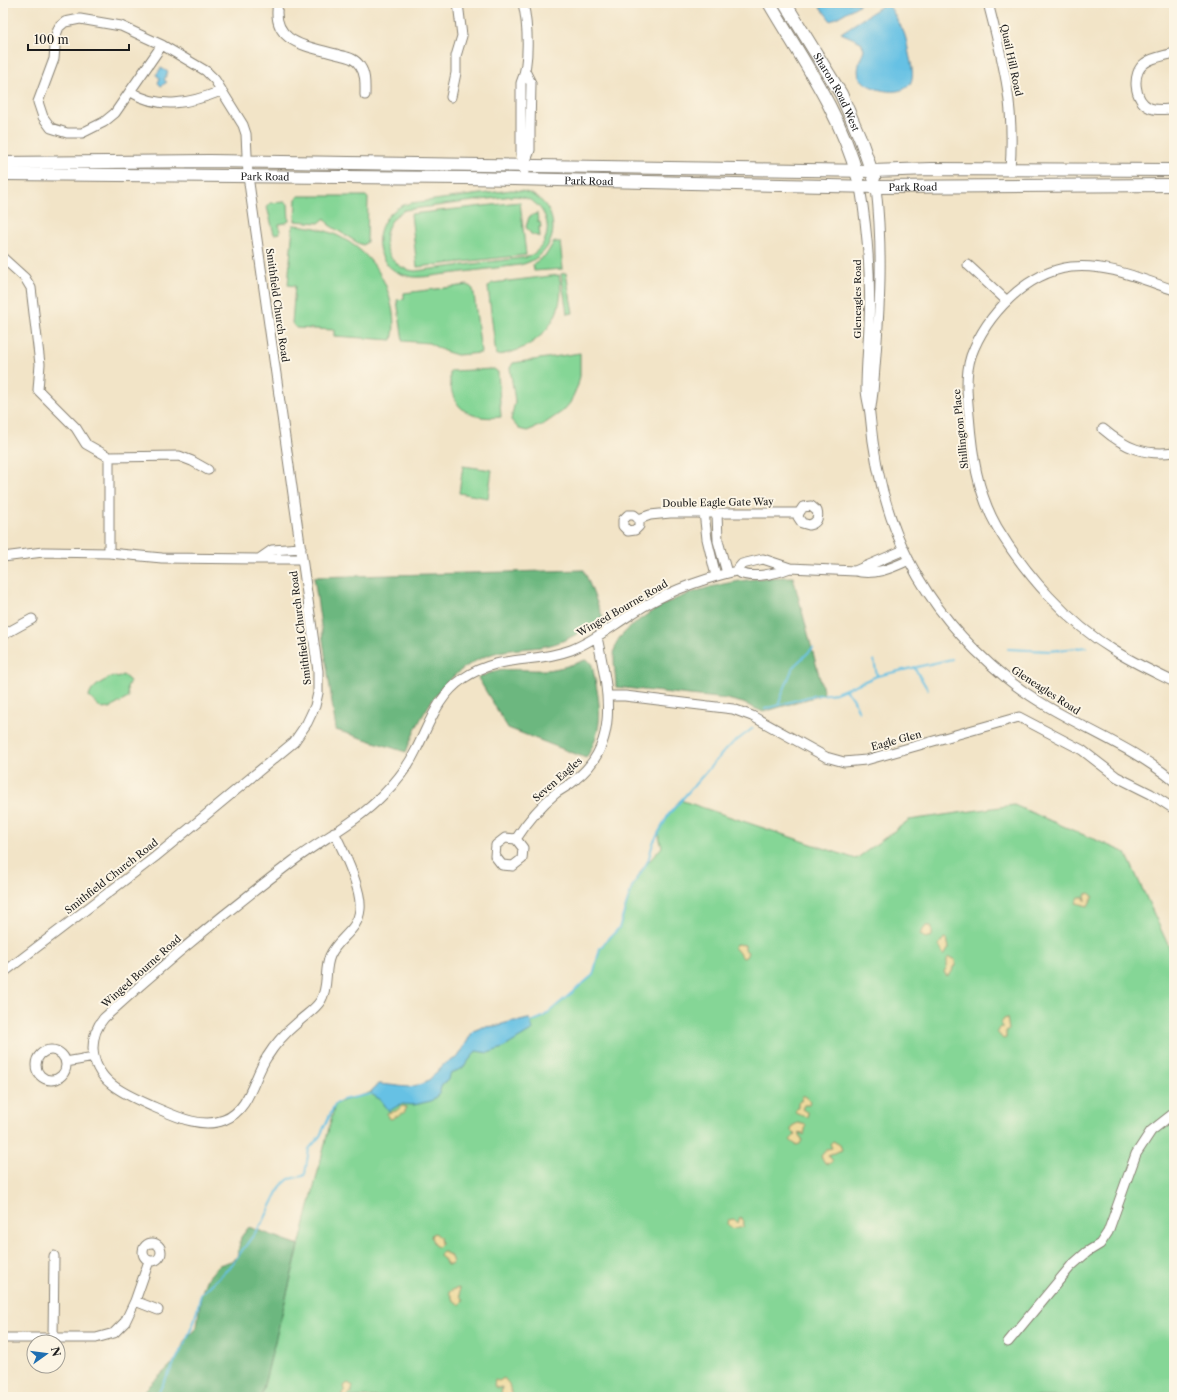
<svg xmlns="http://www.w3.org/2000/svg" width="1177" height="1400" viewBox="0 0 1177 1400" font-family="'Libre Caslon Text',serif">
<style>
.green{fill:#85d696;stroke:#507959;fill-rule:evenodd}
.forest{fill:#6cb77f;stroke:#446a4e}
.sand{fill:#eeda9e;stroke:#857b5d}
.water{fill:#66c1e4;stroke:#416e80}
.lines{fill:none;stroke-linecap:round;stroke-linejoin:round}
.stream{stroke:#66c1e4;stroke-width:2}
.minor-casing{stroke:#878072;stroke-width:11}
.major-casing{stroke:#878072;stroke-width:14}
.minor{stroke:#fff;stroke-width:9}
.major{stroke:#fff;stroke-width:12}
.labels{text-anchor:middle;stroke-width:4;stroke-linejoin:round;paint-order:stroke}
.street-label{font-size:10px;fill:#1c1c1c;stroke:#fcf5e5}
</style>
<rect width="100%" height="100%" fill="#fcf5e5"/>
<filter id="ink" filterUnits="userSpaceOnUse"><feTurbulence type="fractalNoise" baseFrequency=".025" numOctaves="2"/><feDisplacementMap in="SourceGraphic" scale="8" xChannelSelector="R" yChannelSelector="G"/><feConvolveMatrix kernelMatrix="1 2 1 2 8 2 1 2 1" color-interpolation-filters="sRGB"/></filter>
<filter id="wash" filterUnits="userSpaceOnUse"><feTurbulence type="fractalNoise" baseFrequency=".012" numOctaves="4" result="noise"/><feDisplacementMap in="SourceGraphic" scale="16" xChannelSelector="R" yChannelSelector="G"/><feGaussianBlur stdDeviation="0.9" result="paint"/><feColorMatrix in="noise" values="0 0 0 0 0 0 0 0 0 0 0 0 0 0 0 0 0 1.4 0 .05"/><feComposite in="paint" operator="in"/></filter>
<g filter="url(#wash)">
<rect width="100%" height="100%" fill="#f2e4c7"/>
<path class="green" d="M511,190c50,0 58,63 9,75 -24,3 -48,6 -73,9 -12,1 -27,5 -39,2 -42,-9 -37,-65 3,-73zM512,196c37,0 49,44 16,61l-113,14c-33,-3 -41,-46 -10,-61z
M298,196h68l2,2 -1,44 -4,3 -5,-2 -29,-18 -4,-7 -6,5 -24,-2 1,-22z
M285,202l3,2 1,17 -3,2 -7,1 1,9 -6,1 -7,-27 3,-4z
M520,202l6,53 -109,12 -6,-53z
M537,213l1,9h2l1,5h-2l1,10 -9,-3 -5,-7 3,-10z
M293,225c47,2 88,30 98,78 3,12 4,25 1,37l-58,-4v-6l-38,-2 -4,-5 3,-37 -7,-1z
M554,242h6l3,27 -29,2 -1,-7 13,-9z
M566,273l7,40 -6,1 -6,-40z
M559,275c10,41 -22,77 -63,80l-8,-68 4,-4z
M468,285l5,4 1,5 7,59 -24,2 -13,-4 -15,-8 -26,-2 -6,-41 7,-1v-6z
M580,353v23l-2,9 -8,18 -7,8 -19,13 -17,7 -8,-2 -8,-9 4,-19 -5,-33 3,-5z
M494,369l4,3 3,45c-34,4 -53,-11 -51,-46z
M463,466l29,4 -4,28 -29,-5z
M123,675l7,6 -3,6 1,11 -18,10 -8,1 -13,-12c2,-11 15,-16 24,-21l5,2z
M680,800l176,59 53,-39 105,-15 112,48 48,105v439h-913l74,-293c15,-7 31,-7 44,-17l39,6 47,-38 78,-38 50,-42 7,-27 19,-20 13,-41 10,-18 20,-22 -4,-14 11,-19z"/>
<path class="forest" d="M584,570l19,48c-19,12 -39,26 -63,29 -16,2 -30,2 -45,6 -47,14 -73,56 -89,99l-70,-22 -22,-153z
M793,577l31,117 -61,18 -20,-9 -16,-4 -111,-12c0,-13 -5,-33 1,-45 3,-7 12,-13 17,-18 44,-35 104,-47 159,-47z
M585,660l4,1 3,4c7,35 15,60 -6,93l-78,-30 -30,-50c27,-13 40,-7 67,-8 14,-1 27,-5 40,-10z
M249,1227l50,18 -38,152h-123l38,-37 9,-20 12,-13 4,-32 5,-15 13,-15 12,-4 6,-4 4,-20z"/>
<path class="sand" d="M1089,893l4,3 -5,10 -12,-3 3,-6h4l3,4 -1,-6z
M926,926h4l2,1v9l-7,2 -5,-4z
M944,938l3,1 2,9 -5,8 -5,-11z
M737,944l8,1v5l3,2 -2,5 -3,1 -9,-11z
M949,957l6,3 1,6 -3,1 -1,5 -5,4 -3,-4 3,-6v-7z
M1007,1018l2,12 -3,2v6l-3,1 -6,-7 2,-4 4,-1 -2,-4 3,-4z
M802,1096h3l6,5 -2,4h-5l-2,4 6,4 -1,4 -10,-3 -2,-3 3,-3v-6l3,-1z
M402,1106l4,1 -1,5 -14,7 -3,-1 -1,-5 9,-2z
M798,1123l8,2 -2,10 -5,-3 3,8 -2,4 -4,1 -6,-5 6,-6 -5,-3 1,-5z
M833,1141l7,4 2,5 -14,5 5,6 -4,3 -4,-1 -4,-7 6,-7 5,-1 -2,-4z
M740,1217l4,4 -1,6c-6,2 -14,3 -16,-4l1,-3 6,-1 4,4z
M435,1233l5,4 1,7 -3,3 -4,-2 -3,-8 1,-3z
M444,1252l6,3 3,7 -2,3h-4l-3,-6 -4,-3 1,-3z
M459,1288l1,8 3,4 -3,5 -7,-5 -4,-8 3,-2z
M504,1378l5,6 3,13h-11l1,-10 -5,1 -3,-2 1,-6 4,1z
M348,1383l5,3 -2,7 -3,1 -1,3h-5v-4l3,-3 -1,-4z"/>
<path class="water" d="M817,3h43l-1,2 -28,16z
M885,4c6,0 11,16 15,21 6,9 7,19 9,29 2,9 6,22 1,30 -9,14 -45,6 -51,-8 -3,-9 3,-19 5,-27l-3,-7 -20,-9z
M161,68l7,4 -4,8 3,2 -6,4 -3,-3 2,-5 -4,-3z
M528,1019h2l3,11 -30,18 -15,5 -12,-2 -13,17 -12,5 -4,8 -5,3 -3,10 -8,7 -17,4 -13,-1 -12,7 -8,-11 -10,-6 1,-4 7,-6 30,3 13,-3 8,-5 14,-15 14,-7 15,-26 10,-4 12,-1 18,-5h7z"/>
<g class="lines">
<path class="stream" d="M1008,649l42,2 36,-4
M874,660l3,16
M914,667l14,23
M845,690l8,8 6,14
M778,705l15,-38 20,-19
M765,709l46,-13 25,-3 41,-17 75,-17
M531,1022l12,-5 50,-42 7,-27 19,-20 13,-41 16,-26 5,-18 16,-29 58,-66 26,-20
M156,1397l28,-52 10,-23 7,-28 29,-27 33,-45 18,-36 8,-7 14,-3 2,-2 4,-25 11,-13 15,-32 7,-4 29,-6"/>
</g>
</g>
<g filter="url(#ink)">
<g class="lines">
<g class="minor-casing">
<path id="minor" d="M278,3c-8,41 31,43 61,52 8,2 16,3 21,11 6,8 5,19 5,29
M523,3c5,22 7,60 -2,80v71l3,18
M988,3c16,62 27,102 22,167
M1174,53c-9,3 -21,4 -29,10 -14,10 -11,38 5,45 8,3 16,1 24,1
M131,92c29,18 60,11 90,-1
M451,97l5,-24v-17l6,-20 -4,-33
M524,166l6,-16v-20l1,-47 -5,-10
M860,187c8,46 11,92 9,139 -1,21 -3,42 -3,63 0,8 3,16 4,25 9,110 50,193 135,263 51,43 118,62 169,104
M3,258l22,20 6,10 9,76 -2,26 38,38 10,16 23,13v96
M968,265l39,36
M1174,290c-33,-11 -68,-27 -103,-23 -24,3 -44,15 -61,31 -17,16 -31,36 -39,58 -6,19 -4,39 -2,59 3,39 8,77 28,112 28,47 71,96 118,124 19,12 39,21 59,31
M871,407l2,-15c6,-71 11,-133 3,-205
M1103,429c22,19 42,27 71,23
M109,457l70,-1 13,5 16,9
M704,512l3,27 9,37
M717,513l1,28 9,32
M639,519l-5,-4h-6l-5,5v6l5,5 7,-1 4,-4v-7l11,-4 20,-2h129l-1,4 4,6 7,2c8,-2 10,-7 8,-14l-6,-5 -8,1 -4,6
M301,548l-29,2 -13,9h43
M904,550l-49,21c19,5 37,-3 54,-11
M3,557l40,-5 66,1 53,5 97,1
M790,568c-15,6 -40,12 -54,3l6,-7 21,-5 27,9 65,3
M3,635l29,-16
M608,696h17l108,13 19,7 74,41 18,5 22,-2 153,-43 63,33 35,27 34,17 23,15
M334,832c9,18 28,58 26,77 -2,23 -22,28 -30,47 -6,14 -1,30 -9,44 -6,10 -16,15 -24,23 -12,10 -22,21 -30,34 -14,21 -17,53 -43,63 -23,9 -49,-4 -70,-13 -27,-12 -60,-24 -61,-59 0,-11 4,-22 11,-30 61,-56 123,-107 189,-157 29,-22 64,-39 90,-66 13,-13 25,-28 33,-45 14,-27 21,-54 48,-72 36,-24 69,-14 107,-28 23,-9 41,-24 62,-37 32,-21 66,-33 103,-42
M516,839l7,9 -1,11 -9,7 -11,-1 -7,-9 1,-11 9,-7 11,1c11,-17 24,-33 40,-46 7,-5 14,-8 20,-14 46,-36 31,-93 21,-142
M3,973l152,-116 139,-115 13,-19 8,-17 3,-13v-22l-70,-495 -2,-42 -3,-9 -28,-45 -9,-9 -44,-26 -41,-19 -41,-7 -15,3 -6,5 -3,8 -2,24 -16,43 5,15 8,11 16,5h15l22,-11 11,-9 47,-68
M36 1065a15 15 0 1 1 30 0a15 15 0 1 1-30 0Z
M66,1062l28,-5
M143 1252a9 9 0 1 1 18 0a9 9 0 1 1-18 0Z
M135,1301l23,9
M3,1338h93l18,-5 11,-11 10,-21 14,-40
M53,1338l1,-82
M1008,1342l63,-76 16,-14 13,-8 8,-12 28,-78 15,-23 23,-18"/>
</g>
<g class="major-casing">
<g id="major">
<path d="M769,3c34,58 71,109 89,175"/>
<path id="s1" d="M785,3l56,91 19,44 14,40"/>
<path d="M3,163l206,-2 663,10 59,-2 243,1"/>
<path id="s2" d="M3,174l462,4 411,9 298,-2"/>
</g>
</g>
<use href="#minor" class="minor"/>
<use href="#major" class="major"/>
</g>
</g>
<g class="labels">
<g class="street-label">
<text transform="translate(1012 60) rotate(78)" y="4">Quail Hill Road</text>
<text dy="4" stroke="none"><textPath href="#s1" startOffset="103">Sharon Road West</textPath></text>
<text dy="4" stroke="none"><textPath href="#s2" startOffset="262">Park Road</textPath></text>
<text dy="4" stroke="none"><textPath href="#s2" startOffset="586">Park Road</textPath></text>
<text dy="4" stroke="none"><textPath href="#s2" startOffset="910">Park Road</textPath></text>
<text transform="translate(857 299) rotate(-90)" y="4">Gleneagles Road</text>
<text transform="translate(278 305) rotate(82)" y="4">Smithfield Church Road</text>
<text transform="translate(960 429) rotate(-96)" y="4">Shillington Place</text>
<text transform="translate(718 502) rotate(-1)" y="4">Double Eagle Gate Way</text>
<text transform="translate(622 608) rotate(-30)" y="4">Winged Bourne Road</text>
<text transform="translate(300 628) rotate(-97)" y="4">Smithfield Church Road</text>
<text transform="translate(1046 690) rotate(33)" y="4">Gleneagles Road</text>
<text transform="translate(896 740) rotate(-15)" y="4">Eagle Glen</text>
<text transform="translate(557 779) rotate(-41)" y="4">Seven Eagles</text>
<text transform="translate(111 876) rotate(-38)" y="4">Smithfield Church Road</text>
<text transform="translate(141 971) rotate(-42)" y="4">Winged Bourne Road</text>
</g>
</g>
<rect width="1177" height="1400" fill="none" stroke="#fcf5e5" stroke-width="16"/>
<g transform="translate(46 1354) rotate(76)"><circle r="19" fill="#fcf5e5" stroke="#a29e95"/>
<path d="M0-3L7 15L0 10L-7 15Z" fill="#1f6fb2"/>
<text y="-6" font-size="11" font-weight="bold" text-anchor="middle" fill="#1c1c1c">N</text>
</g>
<path d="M28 44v6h101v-6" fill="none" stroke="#1c1c1c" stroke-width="2"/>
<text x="34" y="44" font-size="12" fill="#1c1c1c" stroke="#fcf5e5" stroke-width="3" paint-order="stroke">100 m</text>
</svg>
